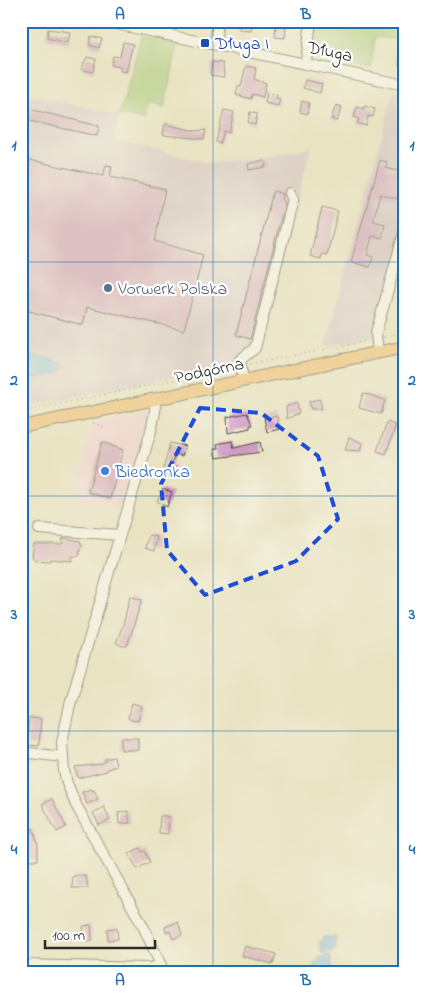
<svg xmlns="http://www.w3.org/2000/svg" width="426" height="993" viewBox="0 0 426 993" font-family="'Indie Flower',sans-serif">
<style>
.built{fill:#f5cfdc}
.industrial{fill:#d1bdcc}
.green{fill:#a0c873;stroke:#667a4f}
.water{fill:#6fb5e6;stroke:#4d7088}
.building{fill:#d09ac3}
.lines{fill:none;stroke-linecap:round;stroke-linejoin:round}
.minor-casing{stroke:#484742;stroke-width:12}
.major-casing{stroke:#484742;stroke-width:14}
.path{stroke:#484742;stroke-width:1;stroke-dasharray:1 4;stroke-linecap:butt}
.minor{stroke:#fff;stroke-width:10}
.major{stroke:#f9be6d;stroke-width:12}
.marked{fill:none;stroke:#1d4ed8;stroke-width:4;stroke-dasharray:10 6;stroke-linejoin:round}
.grid{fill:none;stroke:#1f6fb2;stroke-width:1;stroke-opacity:0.55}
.transit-dot{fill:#1a4fb4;stroke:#fff;stroke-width:2}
.service-dot{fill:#5c6f8a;stroke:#fff;stroke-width:2}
.shop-dot{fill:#3f7fe0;stroke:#fff;stroke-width:2}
.labels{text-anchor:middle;stroke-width:4.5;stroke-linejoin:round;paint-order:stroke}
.transit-label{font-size:18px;fill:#164399;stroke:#fff;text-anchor:start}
.street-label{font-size:18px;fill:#2b2b2b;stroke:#fff}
.service-label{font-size:18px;fill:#4e5e75;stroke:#fff;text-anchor:start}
.shop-label{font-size:18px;fill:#366cbe;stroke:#fff;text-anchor:start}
.neatline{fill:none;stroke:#1f6fb2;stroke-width:2}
.grid-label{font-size:16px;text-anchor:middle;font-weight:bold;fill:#1f6fb2}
</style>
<rect width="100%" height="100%" fill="#fff"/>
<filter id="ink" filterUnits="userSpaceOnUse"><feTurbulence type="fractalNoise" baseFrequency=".02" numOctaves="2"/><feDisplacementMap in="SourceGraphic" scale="10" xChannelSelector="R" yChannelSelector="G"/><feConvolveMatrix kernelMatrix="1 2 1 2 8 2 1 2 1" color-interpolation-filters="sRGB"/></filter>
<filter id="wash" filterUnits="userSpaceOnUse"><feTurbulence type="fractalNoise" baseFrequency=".0096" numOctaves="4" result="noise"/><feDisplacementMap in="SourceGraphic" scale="20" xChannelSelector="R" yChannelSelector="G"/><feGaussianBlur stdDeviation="1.12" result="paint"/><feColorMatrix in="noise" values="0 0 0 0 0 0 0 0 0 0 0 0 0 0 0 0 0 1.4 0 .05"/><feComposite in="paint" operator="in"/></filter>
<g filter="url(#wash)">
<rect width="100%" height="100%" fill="#e9e3c2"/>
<path class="built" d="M149,409l-28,98 -45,-9 16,-76z"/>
<path class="industrial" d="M394,89l11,3v166l-4,1 -20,76 -55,11z
M21,93l99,22 -6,25 96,23 67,-8 34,-8 -55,213 -235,48z"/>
<path class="green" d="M314,21h91v19l-30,-3 -4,32 -61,-13z
M141,36l37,8 -14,64 -16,-4 -4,16 -24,-5z"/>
<path class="water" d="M21,357h20l23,7 1,3c-2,9 -35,12 -44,9z
M324,937h12l-1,13 -13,3 -3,-10z
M330,955l3,17 -16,-1 -4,-5c3,-7 9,-11 17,-11z"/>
<g id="blocks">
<path class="building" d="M240,21h13l-2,10 -12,-1z
M276,21h7l-1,5h4l-1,12 -10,-1z
M48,29l22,3 -2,11 -21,-5z
M91,36l11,3 -3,9 -10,-3z
M123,42l10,2 -7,28 -6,-1 1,-4 -10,-2 2,-9 7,1z
M401,47h4v18h-6z
M87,57l9,2 -3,13 -12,-3z
M212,62l11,1 1,14 -14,-2z
M246,66l10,2 -2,11 12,4 -3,14 -11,-3 -1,5 -15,-4 2,-9 3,1z
M305,80l17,4 -2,9 -17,-5z
M267,93l10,2 -1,3 4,1 -2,7 -13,-3z
M302,101l7,2 -2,11 -7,-2z
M336,105l6,2 -5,14 -6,-2z
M364,106l11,3 -2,8 -5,-1 -2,10 -9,-3 2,-4 -5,-2 3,-10 7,2z
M21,107l78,19 -2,10 -76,-17z
M224,110l10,2 -5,21 -5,-2 -4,13 -4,-2z
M250,112l7,2 -2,11 -7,-2z
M165,124l31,7 10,-1 -2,9 -41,-4z
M21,158l82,18 3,-11 6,1 -2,11 55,12 -10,52 48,14 -19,75 -97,-23 -4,18 -62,-16z
M380,160l7,2 -1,6 19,5v28l-25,-7 -7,27 12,3 -3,14 -10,-2 -5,19 6,2 -3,10 -19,-5z
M261,161h4l1,6 -17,3 -1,-6z
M273,191l10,3 -1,7 3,1 -35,137 -14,-4z
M322,207l16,4 -11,44 -5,-1 -1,5 -11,-3z
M363,393l22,7 -4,14 -22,-6z
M320,399l2,10h-11l-2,-8z
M297,403l2,10 -12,6 -1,-12z
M247,413l5,12h-2v3l-22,5 -1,-16z
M277,416l3,13 -13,3 -3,-14z
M387,422l9,3 -10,29 -9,-3z
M349,437l13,6 -2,8 -15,-1z
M232,441l2,7 26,-6 2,10 -46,6 -2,-9 4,-1 -1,-4z
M102,442l21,8 -13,49 -22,-7z
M170,443l15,3 -3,10 -7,-2 -4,10 6,8 -4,6 -11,-3z
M163,489l9,3 -5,15 -10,-6z
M149,535l8,2 -3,14 -9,-3z
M63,538l17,3 2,5 -2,2 -1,8h-7v5l-22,-2v2l-15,-1 -3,-4 2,-12h28z
M130,596l12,4 -15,46h-4l-7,-3 7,-18z
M132,703l10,3 -4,15 -7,-1 -3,-2z
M29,718l12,1 -2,27 -12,-1z
M121,738h17v12h-17z
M114,757l2,9 -9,3v2l-29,7 -3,-11 26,-3 4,-2v-3z
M91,789l1,2 2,-1 4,9 -11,5 -5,-12z
M52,799l14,28 -9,5 -15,-28z
M104,807l6,13 -11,5 -6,-12z
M128,811l2,12 -11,1 -1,-11z
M160,816h9l-1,18 -9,-1z
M33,828l5,17v15h-9l-1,-22h-7v-7z
M140,848l2,4 3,-1 5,11 -13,7 -8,-15z
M73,876h13l2,12h-16z
M178,922l4,13 -9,4 -3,-8 -4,1 -1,-5z
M91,925l1,16h-8l-1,-15z
M117,928l1,11 -10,1 -1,-11z
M245,946l31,8 -3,10 -31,-8z"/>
</g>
</g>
<g filter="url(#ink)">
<use href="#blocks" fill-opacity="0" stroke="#484742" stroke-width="1"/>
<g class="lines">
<g class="minor-casing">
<path id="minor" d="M102,21l303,64
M167,35l2,-14
M215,45l3,-24
M306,62l5,-41
M378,353l-2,-20 29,-104
M243,380l-3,-20 15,-12 38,-148 -3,-7
M155,399v13l-4,19 -80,269 -9,42 2,29 3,12 8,20 69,125 20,44
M39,529l81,6
M21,752l42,5
M21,965l129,3 11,-3"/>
</g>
<g class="major-casing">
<path id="major" d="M21,427l384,-80"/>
</g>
<path class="path" d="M384,337l21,-5
M250,364l118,-23
M21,412l210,-44
M93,423l13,5"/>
<use href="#minor" class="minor"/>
<use href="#major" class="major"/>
</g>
</g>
<path d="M0 0H426V993H0ZM200,408l61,5 57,43 20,63 -42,42 -91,34 -38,-45 -6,-66z" fill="#e9e3c2" fill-opacity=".55" fill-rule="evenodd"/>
<path class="marked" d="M200,408l61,5 57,43 20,63 -42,42 -91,34 -38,-45 -6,-66z"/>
<path class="grid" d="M213,21v951M21,262h384M21,496h384M21,731h384"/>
<rect class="transit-dot" x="200" y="38" width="10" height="10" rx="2.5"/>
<circle class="service-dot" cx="108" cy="288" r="5"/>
<circle class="shop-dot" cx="105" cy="471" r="5"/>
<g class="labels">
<g class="transit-label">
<text x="215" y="49">Długa I</text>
</g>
<g class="street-label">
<text transform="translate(330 51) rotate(12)" y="6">Długa</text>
<text transform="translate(209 370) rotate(-12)" y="6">Podgórna</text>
</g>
<g class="service-label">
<text x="118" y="294">Vorwerk Polska</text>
</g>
<g class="shop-label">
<text x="115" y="477">Biedronka</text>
</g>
</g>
<rect width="426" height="993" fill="none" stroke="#fff" stroke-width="55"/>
<path d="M45 940v8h110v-8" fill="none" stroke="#2b2b2b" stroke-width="2.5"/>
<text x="52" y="940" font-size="15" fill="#2b2b2b" stroke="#ffffff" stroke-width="4" paint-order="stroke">100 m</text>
<rect x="28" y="28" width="370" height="938" class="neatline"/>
<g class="grid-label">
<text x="120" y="19">A</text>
<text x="306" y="19">B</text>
<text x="14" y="150">1</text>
<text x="412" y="150">1</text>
<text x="14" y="385">2</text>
<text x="412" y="385">2</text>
<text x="14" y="619">3</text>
<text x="412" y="619">3</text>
<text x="14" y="854">4</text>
<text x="412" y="854">4</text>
<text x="120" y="985">A</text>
<text x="306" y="985">B</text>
</g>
</svg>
